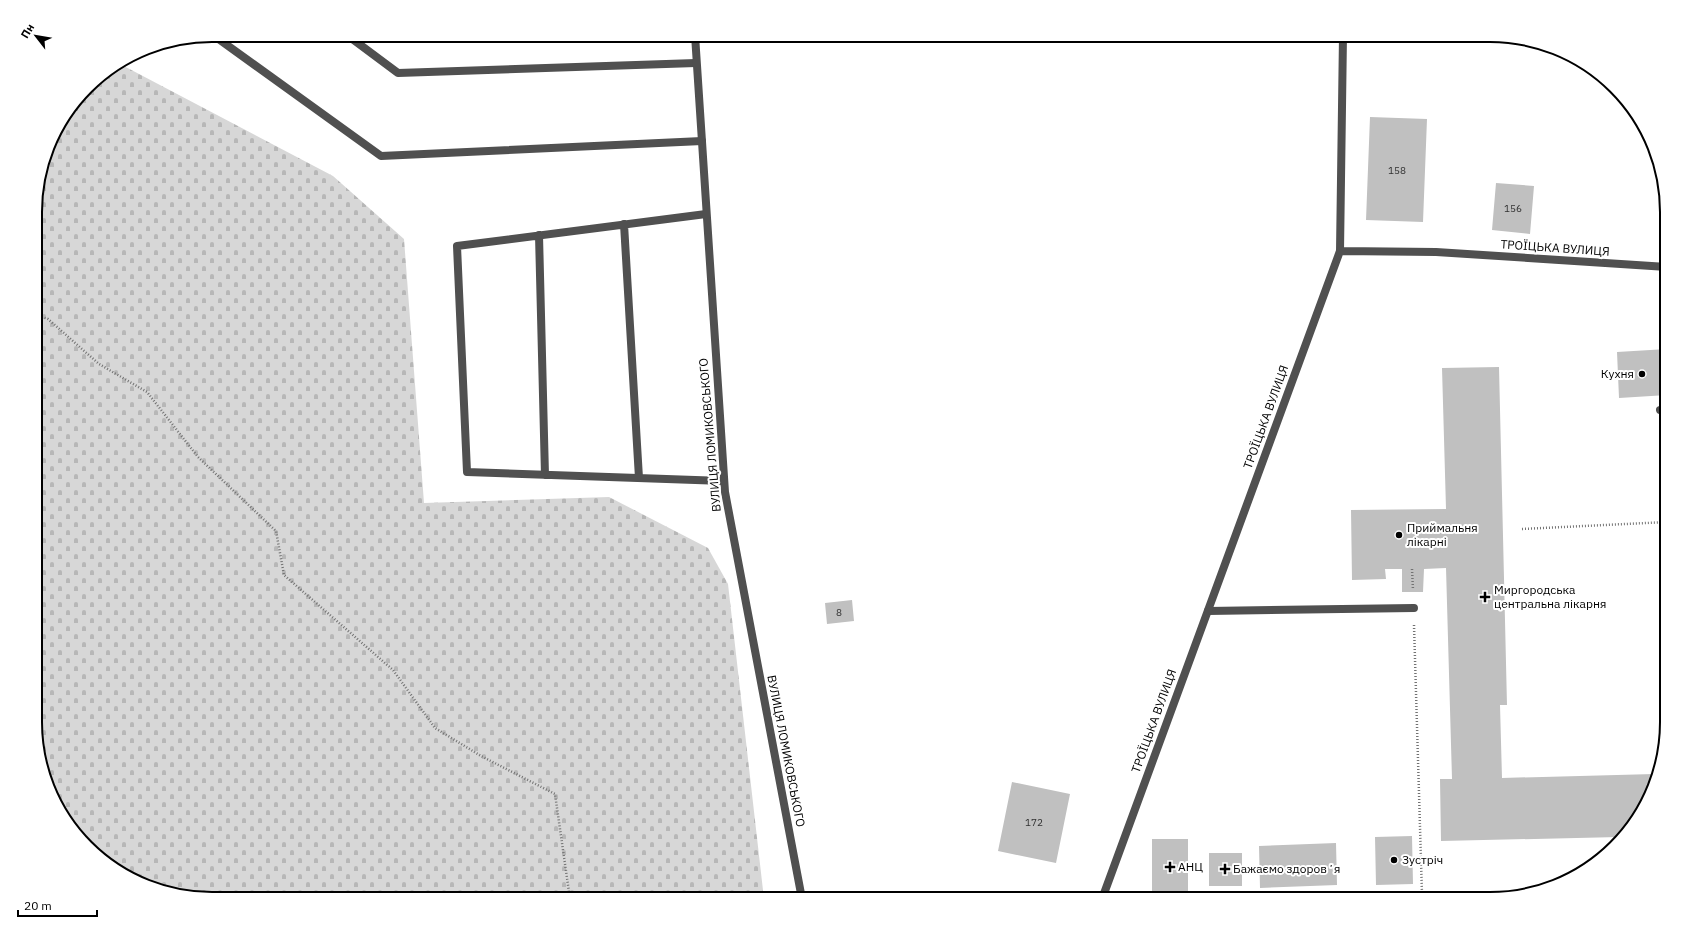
<svg xmlns="http://www.w3.org/2000/svg" width="1702" height="934" viewBox="0 0 1702 934" font-family="'IBM Plex Sans',sans-serif">
<style>
.cemetery{fill:url(#cemetery-stones)}
.building{fill:#c0c0c0}
.lines{fill:none;stroke-linecap:round;stroke-linejoin:round}
.path{stroke:#727272;stroke-width:2.5;stroke-dasharray:1 2;stroke-linecap:butt}
.lane{stroke:#505050;stroke-width:8}
.street{stroke:#505050;stroke-width:8}
.poi-dot{fill:#000;stroke:#fff;stroke-width:1.5}
.labels{text-anchor:middle;stroke-width:4;stroke-linejoin:round;paint-order:stroke}
.number-label{font-size:10px;fill:#303030}
.street-label{font-size:12px;fill:#000;stroke:#fff}
.poi-label{font-size:12px;fill:#000;stroke:#fff;text-anchor:start}
.rim{fill:none;stroke:#000;stroke-width:2}
</style>
<defs>
<pattern id="cemetery-stones" width="16" height="16" patternUnits="userSpaceOnUse"><rect width="16" height="16" fill="#d7d7d7"/><path d="M2 7V4a2 2 0 0 1 4 0v3zM10 15v-3a2 2 0 0 1 4 0v3z" fill="#b7b7b7"/></pattern>
</defs>
<rect width="100%" height="100%" fill="#fff"/>
<path class="cemetery" d="M120,64l213,112 71,63 20,264 185,-6 99,51 20,36 36,315h-552l-46,-6 -42,-18 -59,-54 -29,-76v-556l17,-55 42,-55z"/>
<path class="building" d="M1370,117l57,2 -4,103 -57,-2z
M1496,183l38,3 -4,48 -38,-4z
M1667,349v46l-48,3 -2,-46z
M1499,367l8,338h-7l2,73 152,-4 -11,36 -24,27 -178,4 -1,-62h12l-6,-211 -22,1 -1,23h-21v-23h-17l1,10 -34,1 -1,-70 95,-1 -4,-141z
M852,600l2,21 -27,3 -2,-21z
M1012,782l58,12 -14,69 -58,-12z
M1412,836l1,48 -37,1 -1,-48z
M1152,839h36v55l-36,1z
M1336,843l1,42 -77,3 -1,-42z
M1209,853h33v33h-33z"/>
<g class="lines">
<path class="path" d="M36,315l12,4 51,45 48,28 51,65 78,74 8,44 109,95 42,58 46,28 74,38 15,105
M1522,529l145,-7
M1412,569l1,21
M1414,625l8,269
M1300,899l133,-5 5,5"/>
<path class="lane" d="M213,35l168,121 321,-15
M347,35l51,38 298,-10
M706,214l-249,32 10,226 257,9
M624,224l15,254
M539,235l6,240
M1660,410l7,-1
M1208,611l206,-3"/>
<path class="street" d="M695,35l30,457 77,407
M1340,251l3,-216
M1102,899l238,-648 96,1 231,15"/>
</g>
<g class="poi-dot">
<circle cx="1642" cy="374" r="4"/>
<circle cx="1399" cy="535" r="4"/>
<path d="M1483 591h4v4h4v4h-4v4h-4v-4h-4v-4h4z"/>
<circle cx="1394" cy="860" r="4"/>
<path d="M1168 861h4v4h4v4h-4v4h-4v-4h-4v-4h4z"/>
<path d="M1223 863h4v4h4v4h-4v4h-4v-4h-4v-4h4z"/>
</g>
<g class="labels">
<g class="number-label">
<text x="1397" y="174">158</text>
<text x="1513" y="212">156</text>
<text x="839" y="616">8</text>
<text x="1034" y="826">172</text>
</g>
<g class="street-label">
<text transform="translate(1555 248) rotate(4)" y="4">ТРОЇЦЬКА ВУЛИЦЯ</text>
<text transform="translate(1266 417) rotate(-70)" y="4">ТРОЇЦЬКА ВУЛИЦЯ</text>
<text transform="translate(710 435) rotate(-95)" y="4">ВУЛИЦЯ ЛОМИКОВСЬКОГО</text>
<text transform="translate(1154 721) rotate(-70)" y="4">ТРОЇЦЬКА ВУЛИЦЯ</text>
<text transform="translate(786 751) rotate(79)" y="4">ВУЛИЦЯ ЛОМИКОВСЬКОГО</text>
</g>
<g class="poi-label">
<text x="1634" y="378" text-anchor="end">Кухня</text>
<text x="1407" y="532">Приймальня<tspan x="1407" dy="14">лікарні</tspan></text>
<text x="1494" y="594">Миргородська<tspan x="1494" dy="14">центральна лікарня</tspan></text>
<text x="1402" y="864">Зустріч</text>
<text x="1178" y="871">АНЦ</text>
<text x="1233" y="873">Бажаємо здоровʼя</text>
</g>
</g>
<path d="M0 0H1702V934H0ZM212 42H1490A170 170 0 0 1 1660 212V722A170 170 0 0 1 1490 892H212A170 170 0 0 1 42 722V212A170 170 0 0 1 212 42Z" fill="#fff" fill-rule="evenodd"/>
<path class="rim" d="M212 42H1490A170 170 0 0 1 1660 212V722A170 170 0 0 1 1490 892H212A170 170 0 0 1 42 722V212A170 170 0 0 1 212 42Z"/>
<g transform="translate(36 36) rotate(301)" stroke="#ffffff" stroke-width="3" paint-order="stroke">
<path d="M0-3L7 15L0 10L-7 15Z" fill="#000000"/>
<text y="-6" font-size="11" font-weight="bold" text-anchor="middle" fill="#000000">Пн</text>
</g>
<path d="M18 910v6h79v-6" fill="none" stroke="#000000" stroke-width="2"/>
<text x="24" y="910" font-size="12" fill="#000000" stroke="#ffffff" stroke-width="3" paint-order="stroke">20 m</text>
</svg>
